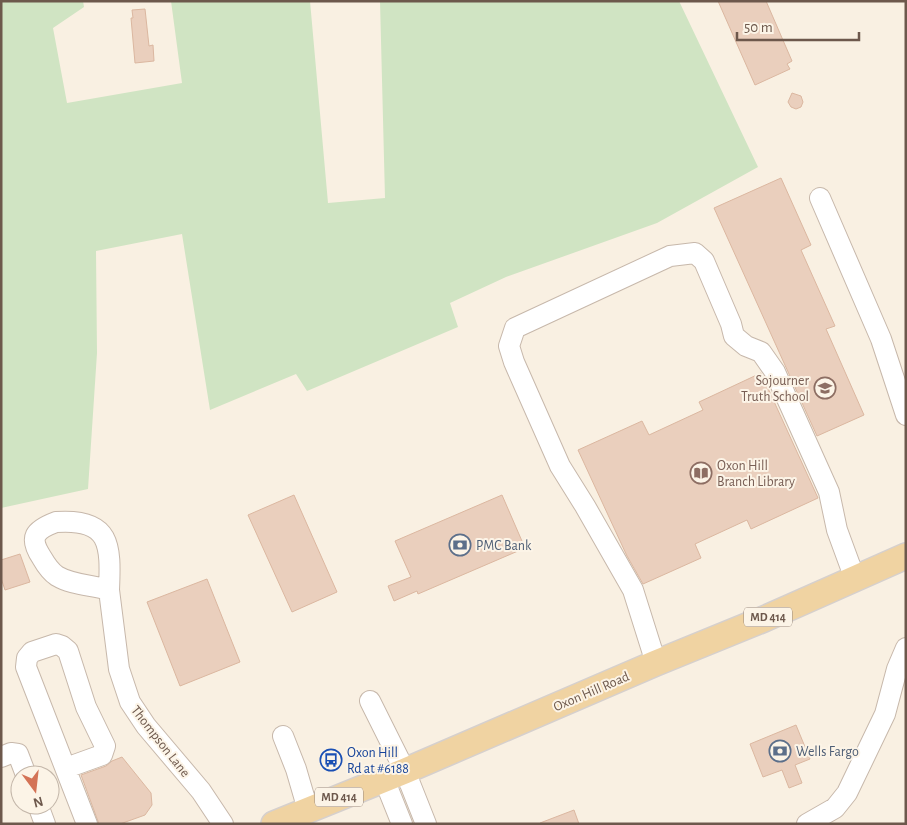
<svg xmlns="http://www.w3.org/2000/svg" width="907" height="825" viewBox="0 0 907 825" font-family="'Alegreya Sans',sans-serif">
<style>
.green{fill:#d0e4c3}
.building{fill:#eacfbd;stroke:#dbb7a0}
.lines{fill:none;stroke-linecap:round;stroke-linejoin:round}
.minor-casing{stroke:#c7b8ab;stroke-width:22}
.major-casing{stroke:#d6d0cd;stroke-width:28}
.minor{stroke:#fff;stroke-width:20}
.major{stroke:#f0d3a2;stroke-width:25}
.labels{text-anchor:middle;stroke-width:4;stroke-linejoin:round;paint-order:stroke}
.shield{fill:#fcf4e7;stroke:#98877a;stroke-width:1}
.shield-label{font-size:12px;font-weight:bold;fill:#6d584c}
.education-label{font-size:14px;fill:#785e54;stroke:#fcf4e7;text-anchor:end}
.service-label{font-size:14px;fill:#4e5e75;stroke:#fcf4e7;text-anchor:start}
.street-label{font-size:14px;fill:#6d584c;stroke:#fcf4e7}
.transit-label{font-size:14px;fill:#164399;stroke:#fcf4e7;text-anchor:start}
</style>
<rect width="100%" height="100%" fill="#f9f0e2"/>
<path class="green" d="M1,1h82l1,6 -31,21 14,75 115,-20 -11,-82h139l18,202 57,-5 -5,-197h299l79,166 -101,56 -151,54 -56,26 8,24 -151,64 -11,-17 -86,36 -28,-176 -86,17 1,102 -9,136 -87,19z"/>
<path class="building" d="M718,1h48l26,60 -5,3 3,5 -35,16z
M145,9l4,37 4,-1 1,16 -19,2 -4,-45h2l-1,-8z
M792,93l9,3 2,6 -2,5 -5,2 -5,-2 -3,-5z
M781,178l30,67 -10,5 34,76 -9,3 38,86 -47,21 -103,-228z
M761,373l57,125 -67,31 -4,-9 -52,24 6,14 -58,26 -16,-28 -49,-106 64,-29 7,14 54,-25 -4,-8z
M294,495l43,97 -45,20 -44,-97z
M502,495l23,53 -107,46 -1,-3 -23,10 -6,-15 23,-9 -16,-36z
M20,554l10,28 -25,8 -4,-12v-18z
M207,579l33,83 -60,24 -33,-84z
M796,725l14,34 -15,6 7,18 -13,5 -7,-18 -19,7 -13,-33z
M122,757l29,36 1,12 -7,10 -25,9h-21l-18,-49 25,-9 6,-5z
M574,810l5,14h-39v-1z"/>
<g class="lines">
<g class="minor-casing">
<path id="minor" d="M820,198l61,141 25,76
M56,522c55,-4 55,23 53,68 -17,-5 -37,-5 -52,-14 -6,-4 -11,-11 -15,-18 -14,-21 -7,-28 14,-36z
M109,590l10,79 11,33 16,24 55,65 22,33
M656,663l-23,-73 -48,-84 -25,-40 -46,-104 -5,-16 6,-18 155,-72 25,-3 9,8 27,63 3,12 12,10 15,6 14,20 54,120 8,38 18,49
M370,701l35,70 21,53
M283,736l13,33 12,41
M1,757l10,-4 7,1 8,21
M66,768l36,-13 3,-9 -19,-39 -18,-56 -6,-5 -6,-2 -24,8 -5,6 -1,9 61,157
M384,779l18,45
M38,805l7,19
M807,824l28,-16 12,-15 38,-79 12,-45 9,-21"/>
</g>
<g class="major-casing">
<path id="major" d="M274,824l131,-53 251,-108 108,-44 142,-63"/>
</g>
<use href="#minor" class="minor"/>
<use href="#major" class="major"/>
</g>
<defs>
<g id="school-ring" transform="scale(1.125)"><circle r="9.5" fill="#fcf4e7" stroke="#8d6e63" stroke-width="1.5"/><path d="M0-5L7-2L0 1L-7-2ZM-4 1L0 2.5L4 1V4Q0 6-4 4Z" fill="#8d6e63"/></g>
<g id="library-ring" transform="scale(1.125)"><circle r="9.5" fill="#fcf4e7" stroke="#8d6e63" stroke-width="1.5"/><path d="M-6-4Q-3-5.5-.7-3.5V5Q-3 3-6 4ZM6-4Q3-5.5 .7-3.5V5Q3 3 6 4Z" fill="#8d6e63"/></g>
<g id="bank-ring" transform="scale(1.125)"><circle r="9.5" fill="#fcf4e7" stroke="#5c6f8a" stroke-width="1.5"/><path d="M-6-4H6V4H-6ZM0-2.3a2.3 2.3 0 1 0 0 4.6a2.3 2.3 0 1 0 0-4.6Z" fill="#5c6f8a"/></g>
<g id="bus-ring" transform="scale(1.125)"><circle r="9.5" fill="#fcf4e7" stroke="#1a4fb4" stroke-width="1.5"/><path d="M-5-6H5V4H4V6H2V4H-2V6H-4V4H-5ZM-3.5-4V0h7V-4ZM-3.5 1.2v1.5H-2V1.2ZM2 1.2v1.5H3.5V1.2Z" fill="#1a4fb4"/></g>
</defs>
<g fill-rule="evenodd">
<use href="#school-ring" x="825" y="388"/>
<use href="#library-ring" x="701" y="473"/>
<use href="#bank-ring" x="460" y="545"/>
<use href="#bank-ring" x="780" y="751"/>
<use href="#bus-ring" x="331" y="760"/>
</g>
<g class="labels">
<g class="shield">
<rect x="744" y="607.5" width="48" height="19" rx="4"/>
<rect x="315" y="787.5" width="48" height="19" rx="4"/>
</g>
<g class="shield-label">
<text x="768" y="621">MD 414</text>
<text x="339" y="801">MD 414</text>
</g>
<g class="education-label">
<text x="809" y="385">Sojourner<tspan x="809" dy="16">Truth School</tspan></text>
<text x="717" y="470" text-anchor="start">Oxon Hill<tspan x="717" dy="16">Branch Library</tspan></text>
</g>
<g class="service-label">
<text x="476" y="550">PMC Bank</text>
<text x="796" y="756">Wells Fargo</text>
</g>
<g class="street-label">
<text transform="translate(591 691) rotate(-23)" y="5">Oxon Hill Road</text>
<text transform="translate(161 741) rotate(52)" y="5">Thompson Lane</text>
</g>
<g class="transit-label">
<text x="347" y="757">Oxon Hill<tspan x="347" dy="16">Rd at #6188</tspan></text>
</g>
</g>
<rect width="907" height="825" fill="none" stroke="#6d584c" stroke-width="5"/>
<g transform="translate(35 790) rotate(165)"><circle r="24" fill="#fcf4e7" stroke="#c3b6a9"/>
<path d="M0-4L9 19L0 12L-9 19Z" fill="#d47356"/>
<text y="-8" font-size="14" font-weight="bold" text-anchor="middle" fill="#6d584c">N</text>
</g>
<path d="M737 32v8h122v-8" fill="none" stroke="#6d584c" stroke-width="2.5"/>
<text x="744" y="32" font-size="15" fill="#6d584c" stroke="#fcf4e7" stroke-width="4" paint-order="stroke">50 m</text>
</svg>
